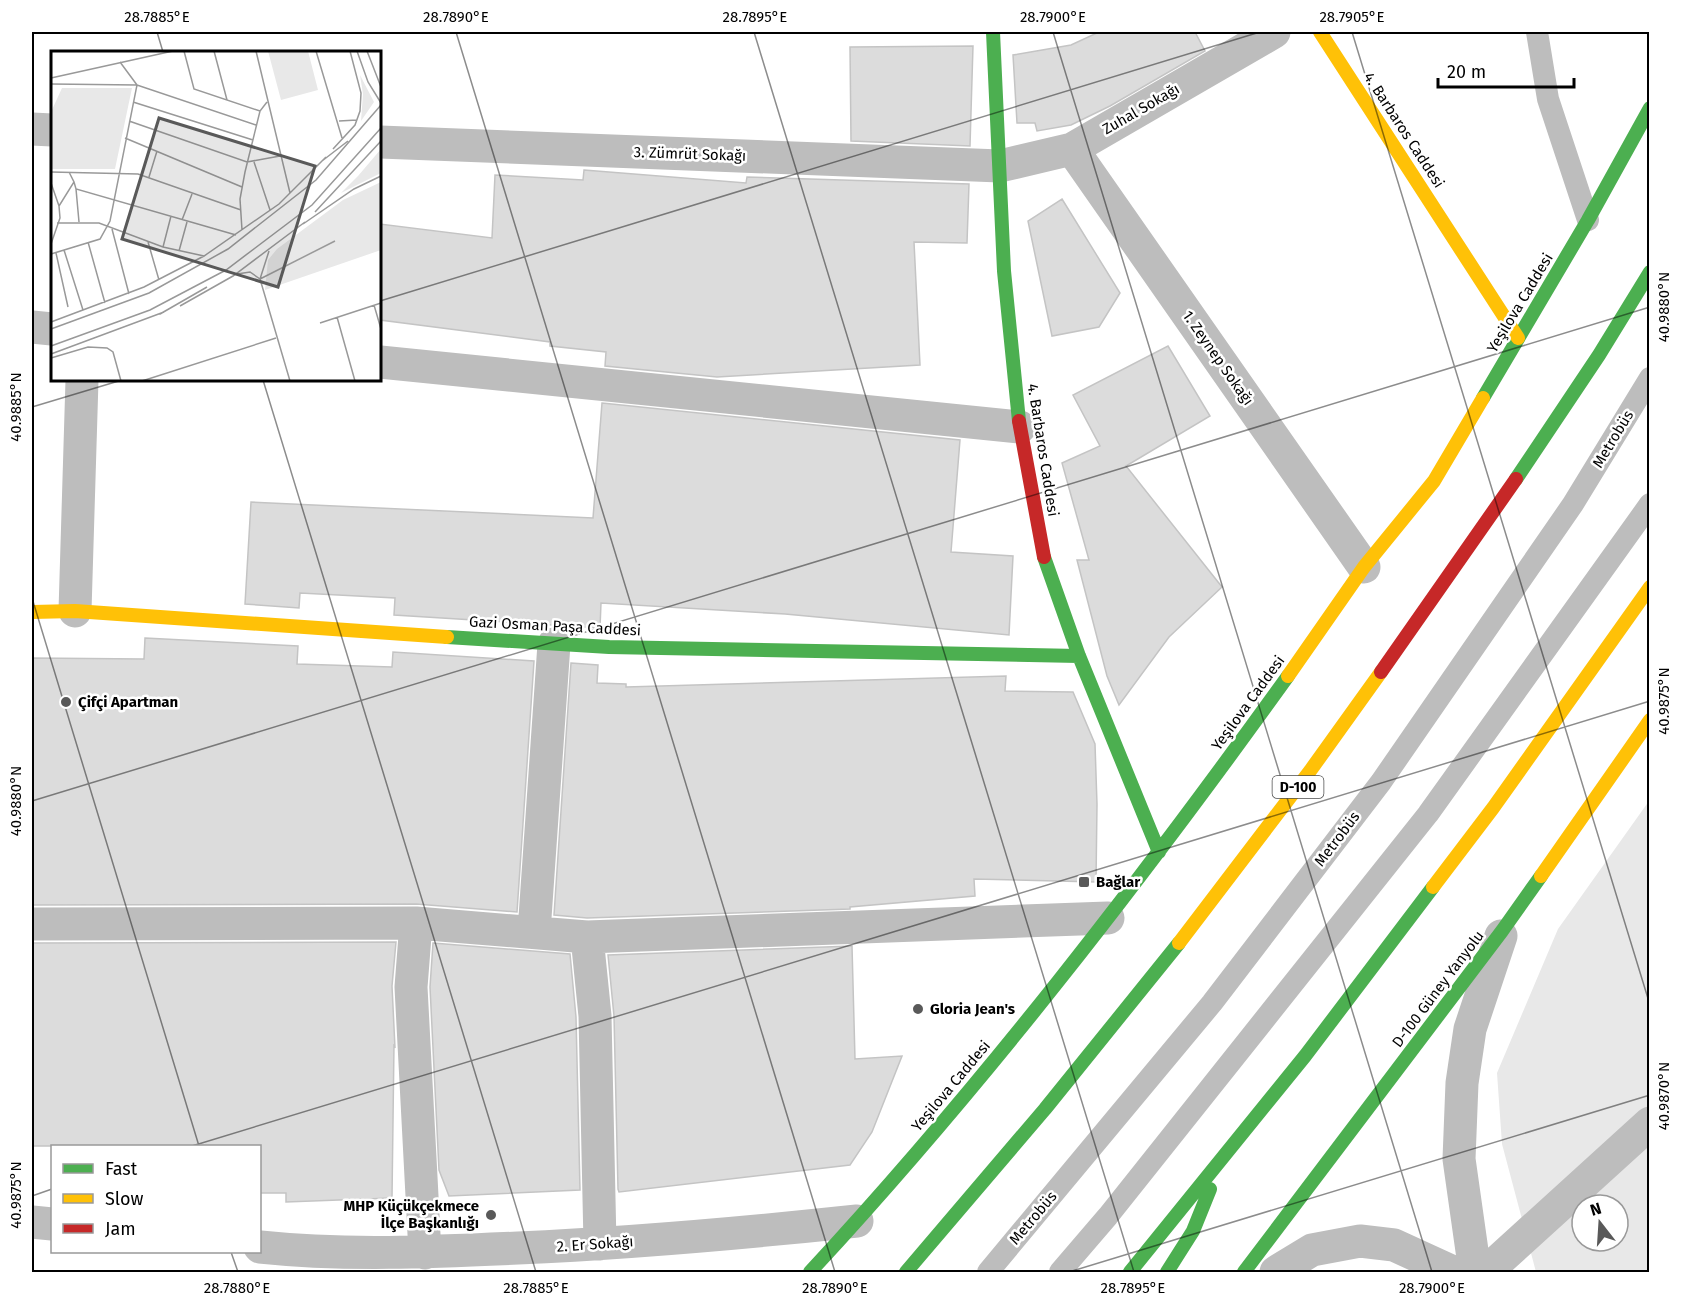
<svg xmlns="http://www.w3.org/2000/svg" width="1681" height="1304" viewBox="0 0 1681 1304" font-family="'Fira Sans',sans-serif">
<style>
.green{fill:#e8e8e8;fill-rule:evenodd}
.building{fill:#dcdcdc;stroke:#c4c4c4;stroke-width:1.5}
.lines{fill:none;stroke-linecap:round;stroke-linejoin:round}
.lane{stroke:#bdbdbd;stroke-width:22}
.street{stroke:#bdbdbd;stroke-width:33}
.fast{stroke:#4caf50;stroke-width:14}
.slow{stroke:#ffc107;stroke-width:14}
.jam{stroke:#c62828;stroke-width:14}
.ticks{fill:none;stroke:#000;stroke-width:1.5;stroke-opacity:0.45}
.poi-dot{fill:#595959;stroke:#fff;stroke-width:2}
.labels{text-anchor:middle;stroke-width:5;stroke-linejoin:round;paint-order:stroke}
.shield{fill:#fff;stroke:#4c4c4c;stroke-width:1.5}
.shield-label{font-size:14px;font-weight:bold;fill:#000}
.street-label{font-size:15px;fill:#000;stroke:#fff}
.poi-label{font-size:15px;font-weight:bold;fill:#000;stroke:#fff;text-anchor:start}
.inset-road{fill:none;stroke:#999;stroke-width:1.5}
.view{fill:#595959;fill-opacity:0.15;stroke:#595959;stroke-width:3}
.inset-edge{fill:none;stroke:#000;stroke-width:3}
.neatline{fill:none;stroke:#000;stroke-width:2}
.ticks-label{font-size:15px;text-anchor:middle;fill:#000}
</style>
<rect width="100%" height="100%" fill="#fff"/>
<path class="green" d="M1649,801v471h-113l-34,-128 -5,-71 61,-144zM1582,1205h36v36h-36z"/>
<path class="building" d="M1099,32h96l10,19 -95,55 -39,19 -34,6 -2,-8h-18l-4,-68 58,-10z
M973,46l-3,100 -119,-5 -1,-94z
M584,170l162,13 1,-6 222,7 -2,59 -53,-1 6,123 -203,12 -112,-11 1,-14 -56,-6v-4l-170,-22v-96l112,14 3,-63 88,5z
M1062,199l58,94 -21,34 -47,9 -24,-115z
M1168,346l42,70 -84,50 96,121 -53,50 -50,68 -12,-29 -30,-116h12l-27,-97 38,-17 -27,-51z
M602,403l358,37 -9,112 62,4 -4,79 -224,-21 -184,-11 -1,25 -206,-13 1,-17 -95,-5 -1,15 -54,-4 6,-102 342,16z
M145,638l153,8 -1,18 95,3 1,-15 141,9 -17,251 -101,-8 -384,1v-247l112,1z
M571,663l27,2 -1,18 29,1v3l380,-11 -1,15 68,1 22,52 2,60 -1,78 -122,-3 1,17 -125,11v2l-263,9 -33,-3z
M396,942l-4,44 3,62 -1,-4 -2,154 -106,4v-9h-26v-47h-228v-203z
M433,943l137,11 6,63 4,173 -131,6 -10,-26 -9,-183z
M852,946l3,113 47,-3 -30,76 -22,33 -231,27 -1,-3 -4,-173 -6,-61z"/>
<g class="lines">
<path class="lane" d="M1537,32l11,67 40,121
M988,1272l224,-269 169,-221 192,-278 77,-126
M1060,1272l48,-56 320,-402 222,-310"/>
<path class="street" d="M32,129l20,1
M380,142l620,24 72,-17 202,-117
M1072,149l292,418
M32,327l20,2
M380,362l640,65
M75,611l7,-231
M416,923l-5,64 14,266
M32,924l384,-1 171,14 521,-19
M534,932l20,-288
M587,937l8,79 5,228
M32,1222l20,2
M260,1247c85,9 172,5 258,1 113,-5 226,-15 339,-27
M1276,1272l36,-22 48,-9 34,4 59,27
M1475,1272l-16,-113 3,-76 8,-54 31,-93
M1486,1272l164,-149"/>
<path class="fast" d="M993,32l11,239 15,150
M1483,398l105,-178 62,-112
M1516,479l83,-124 51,-83
M1044,557l35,99 80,196
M447,637l162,10 470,9
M810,1272c173,-187 329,-389 478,-596
M906,1272l139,-163 134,-166
M1130,1272l175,-216 128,-169
M1167,1272l26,-41 17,-42
M1244,1272l258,-341 39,-55"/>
<path class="slow" d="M1320,32l198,306
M32,612l43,-1 372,26
M1288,676l76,-109 70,-86 49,-83
M1541,876l109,-156
M1433,887l60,-79 157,-221
M1179,943l131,-172 71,-99"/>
<path class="jam" d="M1019,421l25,136
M1381,672l135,-193"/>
</g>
<path class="ticks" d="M157,32l6,20M456,32l379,1240M754,32l380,1240M1053,32l379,1240M1352,32l298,973M380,301l880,-269M263,380l273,892M32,407l90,-27M32,598l167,548M32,801l1618,-494M192,1146l1458,-445M32,1196l20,-7M231,1252l7,20M1069,1272l581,-177"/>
<g class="poi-dot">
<circle cx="66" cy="702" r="6"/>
<rect x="1078" y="876" width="12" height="12" rx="3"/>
<circle cx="918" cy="1009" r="6"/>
<circle cx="491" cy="1215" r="6"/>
</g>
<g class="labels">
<rect class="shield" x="1272.5" y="776" width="51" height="22" rx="4.5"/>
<g class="shield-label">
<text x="1298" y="792">D-100</text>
</g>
<g class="street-label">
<text transform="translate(1141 109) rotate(-30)" y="5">Zuhal Sokağı</text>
<text transform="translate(1404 130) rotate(57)" y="5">4. Barbaros Caddesi</text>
<text transform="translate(690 154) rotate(2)" y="5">3. Zümrüt Sokağı</text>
<text transform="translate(1520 303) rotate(-59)" y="5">Yeşilova Caddesi</text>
<text transform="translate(1218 358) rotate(55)" y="5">1. Zeynep Sokağı</text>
<text transform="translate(1613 439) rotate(-59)" y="5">Metrobüs</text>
<text transform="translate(1043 450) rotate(81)" y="5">4. Barbaros Caddesi</text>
<text transform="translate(555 626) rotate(3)" y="5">Gazi Osman Paşa Caddesi</text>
<text transform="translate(1248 703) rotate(-54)" y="5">Yeşilova Caddesi</text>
<text transform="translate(1337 839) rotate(-53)" y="5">Metrobüs</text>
<text transform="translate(1438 989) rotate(-53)" y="5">D-100 Güney Yanyolu</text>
<text transform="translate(951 1086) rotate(-50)" y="5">Yeşilova Caddesi</text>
<text transform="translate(1033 1218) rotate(-50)" y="5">Metrobüs</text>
<text transform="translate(595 1244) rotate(-4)" y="5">2. Er Sokağı</text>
</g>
<g class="poi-label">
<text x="78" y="707">Çifçi Apartman</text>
<text x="1096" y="887">Bağlar</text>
<text x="930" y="1014">Gloria Jean's</text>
<text x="479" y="1211" text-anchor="end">MHP Küçükçekmece<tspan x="479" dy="17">İlçe Başkanlığı</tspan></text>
</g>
</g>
<g transform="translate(51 51)">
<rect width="330" height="330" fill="#fff"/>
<path d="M217,0h40l10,39 -37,10zM309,24l14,27 -13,19 2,-27zM11,37h70l-17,81h-64v-57zM330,98v24l-40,20 17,-17zM330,131v68l-116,40 3,-30 9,-11 66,-49z" fill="#e8e8e8"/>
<path class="inset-road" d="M133,0l10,38 66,22M163,0l13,49M205,0l34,142M265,0l26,87M306,0l11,31 13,21M316,0l14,36M0,27l122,-27M0,33l86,1 119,40M82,51l120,38M78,70l118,41 33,-6M288,70l18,-1M74,87l117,49M282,98l22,-24 5,-14 1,-18 -11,-42M271,110l26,-20M203,111l16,48M0,121l87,2 103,36M98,126l8,-26M23,131l2,7 160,46M0,132l8,23M25,138l3,33M264,161l66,-71M131,169l10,-26M6,172h42l64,24 41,9M252,173l51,-35 27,-13M61,178l17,65M191,179l-2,-31 5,-27 15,-61 7,-9M37,191l17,61M97,191l11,38M0,193l9,-26 -1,-12 15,-24 -5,-10M112,196l8,-31M13,199l19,60M128,200l8,-29M218,200l-9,28 30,102M5,202l12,54M0,203l49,-15 10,-18 27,-136 -17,-23M186,223l13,-2 10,7M209,228l75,-38M323,254l7,24M129,255l53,-30 72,-54M109,263l47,-27M286,266l18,64M0,271l93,-35 60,-31 75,-52 47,-47M269,272l61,-20M0,278l98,-36 79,-44 88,-69 65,-75M0,295l99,-36 76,-40 86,-65 69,-77M0,303l113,-42M0,307l37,-11 19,1 6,4 8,29M91,330l134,-43"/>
<path class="view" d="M108,67l156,48 -37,121 -156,-48z"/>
<rect width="330" height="330" class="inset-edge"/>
</g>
<rect width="1681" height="1304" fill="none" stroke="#ffffff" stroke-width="66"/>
<rect x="51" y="1145" width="210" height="108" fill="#ffffff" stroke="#999999" stroke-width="1.5"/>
<rect x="63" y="1164" width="30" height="9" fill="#4caf50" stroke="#999999" stroke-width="1.5"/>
<text x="105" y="1175" font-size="18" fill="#000000">Fast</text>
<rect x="63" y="1194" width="30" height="9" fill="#ffc107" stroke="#999999" stroke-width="1.5"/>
<text x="105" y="1205" font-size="18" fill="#000000">Slow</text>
<rect x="63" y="1224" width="30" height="9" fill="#c62828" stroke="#999999" stroke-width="1.5"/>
<text x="105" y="1235" font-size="18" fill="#000000">Jam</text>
<g transform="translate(1600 1223) rotate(343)"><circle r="28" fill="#ffffff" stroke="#999999" stroke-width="1.5"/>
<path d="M0-4.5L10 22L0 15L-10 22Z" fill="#595959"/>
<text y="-9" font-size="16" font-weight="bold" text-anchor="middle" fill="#000000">N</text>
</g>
<path d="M1438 78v9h136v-9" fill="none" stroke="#000000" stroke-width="3"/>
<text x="1447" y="78" font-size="18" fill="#000000" stroke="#ffffff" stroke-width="4.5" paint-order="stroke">20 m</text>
<rect x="33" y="33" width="1615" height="1238" class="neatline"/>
<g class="ticks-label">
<text x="157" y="22">28.7885°E</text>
<text x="456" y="22">28.7890°E</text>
<text x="755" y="22">28.7895°E</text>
<text x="1053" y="22">28.7900°E</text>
<text x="1352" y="22">28.7905°E</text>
<text transform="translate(1664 307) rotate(-90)" y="5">40.9880°N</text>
<text transform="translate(16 407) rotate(-90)" y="5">40.9885°N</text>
<text transform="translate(1664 701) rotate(-90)" y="5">40.9875°N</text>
<text transform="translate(16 801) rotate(-90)" y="5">40.9880°N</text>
<text transform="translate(1664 1096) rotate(-90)" y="5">40.9870°N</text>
<text transform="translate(16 1195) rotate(-90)" y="5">40.9875°N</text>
<text x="237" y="1293">28.7880°E</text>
<text x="536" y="1293">28.7885°E</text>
<text x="835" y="1293">28.7890°E</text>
<text x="1133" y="1293">28.7895°E</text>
<text x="1432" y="1293">28.7900°E</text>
</g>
</svg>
